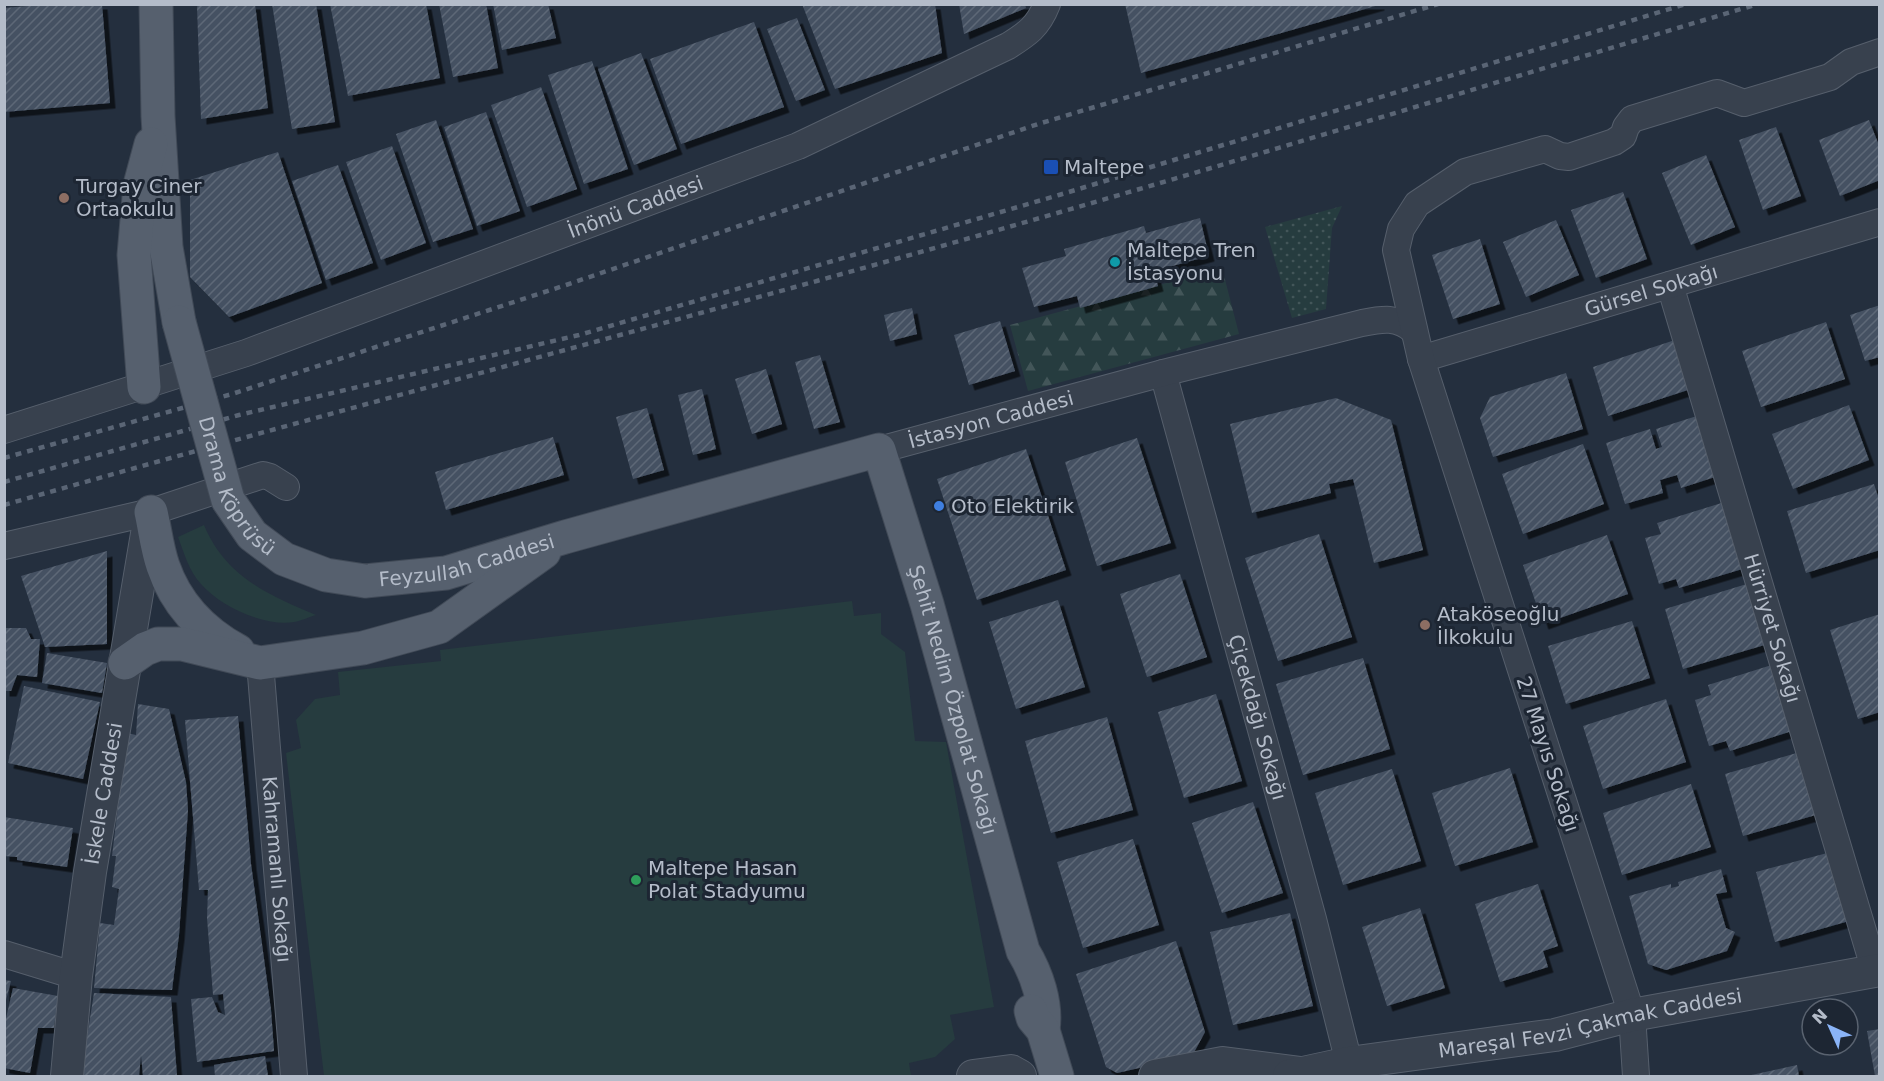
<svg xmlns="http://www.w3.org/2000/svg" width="1884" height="1081" viewBox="0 0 1884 1081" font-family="'DejaVu Sans',sans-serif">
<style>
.grass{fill:#263c3f}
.forest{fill:url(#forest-firs)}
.garden{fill:url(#garden-dots)}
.building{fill:url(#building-hatch);filter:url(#shadow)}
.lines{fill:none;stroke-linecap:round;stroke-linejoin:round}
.minor-casing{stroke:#565f6c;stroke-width:28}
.tertiary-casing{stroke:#565f6c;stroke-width:34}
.primary-casing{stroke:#414a57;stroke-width:35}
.minor{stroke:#38414e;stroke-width:26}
.tertiary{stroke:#38414e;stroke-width:32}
.primary{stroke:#56606e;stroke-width:33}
.rail{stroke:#5a6575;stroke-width:4.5;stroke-dasharray:6 6;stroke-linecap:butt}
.primary-bridge-casing{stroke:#414a57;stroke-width:35;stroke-linecap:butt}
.primary-bridge{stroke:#56606e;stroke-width:33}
.transit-dot{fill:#1a4fb4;stroke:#1d2633;stroke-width:2}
.education-dot{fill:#8d6e63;stroke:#1d2633;stroke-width:2}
.culture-dot{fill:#0f9aa8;stroke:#1d2633;stroke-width:2}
.shop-dot{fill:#3f7fe0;stroke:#1d2633;stroke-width:2}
.leisure-dot{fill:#2e9e5b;stroke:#1d2633;stroke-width:2}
.labels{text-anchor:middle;stroke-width:6;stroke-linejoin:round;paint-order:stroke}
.poi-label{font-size:20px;fill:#b4bcc9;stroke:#1d2633;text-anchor:start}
.street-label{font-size:20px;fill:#b4bcc9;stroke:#1d2633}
</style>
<defs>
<pattern id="forest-firs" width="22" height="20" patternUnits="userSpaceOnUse" patternTransform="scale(1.5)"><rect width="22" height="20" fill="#263c3f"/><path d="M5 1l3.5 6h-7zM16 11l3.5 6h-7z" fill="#435659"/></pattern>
<pattern id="garden-dots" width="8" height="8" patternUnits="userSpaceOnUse" patternTransform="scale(1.5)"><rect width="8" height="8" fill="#263c3f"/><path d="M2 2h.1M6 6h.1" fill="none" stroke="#435659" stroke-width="1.8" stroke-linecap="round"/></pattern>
<pattern id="building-hatch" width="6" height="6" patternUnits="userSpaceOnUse" patternTransform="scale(1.5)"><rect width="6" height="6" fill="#455162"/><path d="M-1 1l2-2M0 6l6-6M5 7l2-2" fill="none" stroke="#5d6877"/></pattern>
<filter id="shadow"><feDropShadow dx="5.5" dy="5.5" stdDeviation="0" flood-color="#0009"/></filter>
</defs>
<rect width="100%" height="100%" fill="#242f3e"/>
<path class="grass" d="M204,525c21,51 64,70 112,90 -7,2 -15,6 -22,7 -30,5 -74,-16 -93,-38 -12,-13 -17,-31 -23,-47z
M852,601l2,15 27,-3v21l24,18 10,89 31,1 48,265 -44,8 5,24 -20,18 -26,6 2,13h-587l-38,-323 15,-5 -5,-28 19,-21 25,-4 -2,-23 103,-11 -1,-11z"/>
<path class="forest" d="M1222,268l17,66 -211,57 -18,-66z"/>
<path class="garden" d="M1342,206l-10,22 -6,81 -34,9 -27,-91z"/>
<path class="building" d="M50,4h52l8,99 -106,9v-104z
M199,4h56l13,104 -67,11 -4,-112z
M272,4h44l19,118 -43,7z
M330,4h96l14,74 -92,18z
M439,4h47l12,64 -45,9z
M493,4h55l8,34 -54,12z
M802,4h133l7,49 -107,36z
M959,4h66l1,4 -62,26z
M1125,4h254v1l-238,68z
M797,18l28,72 -29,11 -29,-72z
M754,22l30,85 -103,37 -31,-85z
M641,53l36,96 -43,16 -36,-96z
M592,61l36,108 -44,15 -36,-109z
M541,87l36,102 -50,18 -36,-102z
M486,112l34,99 -43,15 -33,-99z
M436,120l37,109 -40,13 -37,-108z
M1869,120l11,28v32l-40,16 -21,-56z
M1776,127l25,69 -38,14 -24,-70z
M392,146l34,97 -45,17 -35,-98z
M278,152l44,131 -93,34 -39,-40v-97z
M1706,155l29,72 -44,18 -29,-72z
M338,165l35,98 -47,17 -34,-99z
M1623,192l24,67 -51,19 -25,-68z
M1200,218l9,38 -55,15 4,15 -78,22 -3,-12 -43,11 -12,-39 44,-12 -2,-7 80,-23 2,7z
M1556,220l23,55 -53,22 -23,-55z
M1480,239l20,65 -47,15 -21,-64z
M1880,305v52l-15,4 -15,-46z
M912,308l5,26 -27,7 -6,-26z
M1000,321l15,50 -46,14 -15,-50z
M1826,322l19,57 -84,28 -19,-56z
M1678,339l16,49 -86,28 -15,-49z
M820,355l20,67 -26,7 -19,-67z
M766,369l16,55 -30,10 -17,-55z
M1566,373l17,56 -90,28 -13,-39 10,-21z
M702,389l14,60 -23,6 -15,-60z
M1336,398l55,22 32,130 -49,13 -21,-84 -24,5 2,9 -79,20 -22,-89z
M1849,405l20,55 -76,29 -21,-55z
M647,408l17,62 -31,9 -17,-62z
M1700,415l18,61 -37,12 -4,-13 -17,5 3,13 -38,11 -19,-61 44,-14 6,20 6,-2 -6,-18z
M553,437l11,38 -118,35 -11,-38z
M1137,438l34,105 -74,23 -32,-104z
M1583,444l21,60 -81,30 -21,-60z
M1026,449l40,121 -89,30 -40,-121z
M1874,484l6,18v48l-74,23 -19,-62z
M1728,501l21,66 -70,21 -3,-9 -17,5 -14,-46 16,-4 -4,-11z
M1319,534l33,103 -74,24 -33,-103z
M1607,535l21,59 -85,30 -20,-59z
M107,551v93l-62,3 -24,-71z
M1180,574l27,83 -60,20 -27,-83z
M1750,583l18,61 -85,25 -18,-60z
M1058,600l27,87 -69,22 -27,-87z
M1880,614v98l-22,7 -28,-89z
M1632,621l18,57 -84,26 -18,-58z
M4,628h22l5,11h9l-3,38 -20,-2 -6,16h-7z
M47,653l60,10 -5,30 -60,-10z
M1363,658l27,91 -87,26 -27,-91z
M1778,663l20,66 -68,22 -4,-10 -17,5 -14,-46 16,-5 -3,-10z
M24,686l76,16 -17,77 -75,-16z
M1216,694l26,87 -58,17 -26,-86z
M1666,699l20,63 -83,27 -20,-63z
M138,704l31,5 17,73 2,28 -9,125 -7,55 -78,-2 6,-65 14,2 5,-36 -7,-2 4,-31h-4l15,-123 9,2z
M238,716l13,148 20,146 3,41 -77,11 -6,-63 21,-2 6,15 7,3 -2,-21 -10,1 -6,-77 1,-28h-9l-14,-170z
M1107,717l26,93 -82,23 -26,-92z
M1800,752l19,62 -76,22 -18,-62z
M1510,768l23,74 -78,24 -23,-73z
M1392,769l29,92 -78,24 -28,-92z
M1691,784l20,63 -89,28 -19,-62z
M1253,802l30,91 -61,20 -30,-90z
M4,817l69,11 -6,39 -50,-7v-3l-13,-1z
M1133,839l26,86 -76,23 -26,-86z
M1831,852l18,69 -74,21 -19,-70z
M1721,869l6,23 -11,2 10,34 9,4 -8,19 -61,19 -18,-6 -19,-68 42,-12v4l8,-2 -1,-4z
M1538,884l20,62 -15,5 5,16 -48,15 -25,-78z
M1420,908l25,80 -58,18 -25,-79z
M1290,913l23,93 -80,19 -23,-93z
M1176,941l29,91 -13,24 -75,17 -11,-6 -30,-93z
M4,980l7,1 -6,23h-1z
M13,988l45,8 -4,32h-16l-8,45 -26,-5v-41z
M94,993l77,4 6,79h-34l-2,-21 -2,21h-56l2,-26z
M1880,1029v47h-5l-8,-45z
M265,1056l3,20h-53l-1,-11z
M1797,1065l2,11h-52z"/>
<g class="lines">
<g class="minor-casing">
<g id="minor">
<path id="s1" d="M1670,285l205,686"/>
<path id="s2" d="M1421,359l459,-137"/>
<path id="s3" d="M1163,373l150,546 36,144"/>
<path id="s4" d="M4,430l242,-77 552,-207 210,-100c19,-12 30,-19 39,-42"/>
<path id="s5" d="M879,450l284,-77 199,-50c20,-4 36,-7 52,8"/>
<path d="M4,546l147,-34 112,-37 7,2 16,10"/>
<path id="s6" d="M260,663l34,413"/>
<path d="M4,954l72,22"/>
<path d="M1636,1076l-4,-61 -211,-656 -25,-109 5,-21 16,-25 48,-32 80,-23 15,7 9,1 45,-15 9,-6 3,-9 6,-8 85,-26 27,10 86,-26 21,-15 29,-10"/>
</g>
</g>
<g class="tertiary-casing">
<g id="tertiary">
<path id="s7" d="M67,1076l9,-100 14,-104 60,-356"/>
<path d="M973,1076l38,-5 9,5"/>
<path d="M1155,1076l68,-13 78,10"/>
<path id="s8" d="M1289,1076l60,-13 206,-28 77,-20 248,-45"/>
</g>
</g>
<g class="primary-casing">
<g id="primary">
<path d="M156,4l2,112 8,131 13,75"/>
<path d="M144,387l-10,-132 6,-70 11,-41"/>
<path d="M151,512c4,18 6,37 12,54 13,38 40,66 75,85"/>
<path id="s9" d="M365,581l81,-8 119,-36 314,-87 48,154 96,347c14,23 24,53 20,79"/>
<path d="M125,663l20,-14 13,-5h24l78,19 103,-15 76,-21 105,-75"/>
<path d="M1031,1011l2,7 10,12 14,46"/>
</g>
</g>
<use href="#minor" class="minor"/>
<use href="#tertiary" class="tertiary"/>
<use href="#primary" class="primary"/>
<path class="rail" d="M4,458l228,-64 334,-109 472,-161 400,-120
M4,482l235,-67 340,-80 480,-140 627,-191
M4,505c353,-101 708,-192 1060,-294 232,-67 462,-138 694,-207"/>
<g class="primary-bridge-casing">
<g id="primary-bridge">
<path id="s10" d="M179,322l49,178 24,35 32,24 42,16 39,6"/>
</g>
</g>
<use href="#primary-bridge" class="primary-bridge"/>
</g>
<rect class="transit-dot" x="1043" y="159" width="16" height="16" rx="3"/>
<g class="education-dot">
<circle cx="64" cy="198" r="6"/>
<circle cx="1425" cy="625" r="6"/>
</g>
<circle class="culture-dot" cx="1115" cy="262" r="6"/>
<circle class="shop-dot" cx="939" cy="506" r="6"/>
<circle class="leisure-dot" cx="636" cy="880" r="6"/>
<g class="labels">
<g class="poi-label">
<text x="1064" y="174">Maltepe</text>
<text x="76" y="193">Turgay Ciner<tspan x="76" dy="23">Ortaokulu</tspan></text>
<text x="1127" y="257">Maltepe Tren<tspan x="1127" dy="23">İstasyonu</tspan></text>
<text x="951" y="513">Oto Elektirik</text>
<text x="1437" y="621">Ataköseoğlu<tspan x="1437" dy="23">İlkokulu</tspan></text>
<text x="648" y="875">Maltepe Hasan<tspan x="648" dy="23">Polat Stadyumu</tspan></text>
</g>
<g class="street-label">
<text dy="7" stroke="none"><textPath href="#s4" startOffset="670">İnönü Caddesi</textPath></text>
<text dy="7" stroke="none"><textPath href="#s2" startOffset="240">Gürsel Sokağı</textPath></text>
<text dy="7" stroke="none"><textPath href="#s5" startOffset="116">İstasyon Caddesi</textPath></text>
<text dy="7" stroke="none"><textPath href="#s10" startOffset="176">Drama Köprüsü</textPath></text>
<text dy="7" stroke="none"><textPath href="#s9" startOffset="104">Feyzullah Caddesi</textPath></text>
<text dy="7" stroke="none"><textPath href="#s1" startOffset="358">Hürriyet Sokağı</textPath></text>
<text dy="7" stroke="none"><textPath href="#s9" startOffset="792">Şehit Nedim Özpolat Sokağı</textPath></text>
<text dy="7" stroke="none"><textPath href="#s3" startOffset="357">Çiçekdağı Sokağı</textPath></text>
<text transform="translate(1548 754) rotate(72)" y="7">27 Mayıs Sokağı</text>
<text dy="7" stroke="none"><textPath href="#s7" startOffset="285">İskele Caddesi</textPath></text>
<text dy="7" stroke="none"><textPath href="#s6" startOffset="207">Kahramanlı Sokağı</textPath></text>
<text dy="7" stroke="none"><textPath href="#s8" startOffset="306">Mareşal Fevzi Çakmak Caddesi</textPath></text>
</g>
</g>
<rect width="1884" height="1081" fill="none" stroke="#b4bcc9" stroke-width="12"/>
<g transform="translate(1830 1027) rotate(315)"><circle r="28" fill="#1d2633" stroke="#59626f" stroke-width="1.5"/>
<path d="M0-4.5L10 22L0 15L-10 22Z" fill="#8ab4f8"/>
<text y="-9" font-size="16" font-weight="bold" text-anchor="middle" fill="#b4bcc9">N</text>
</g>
</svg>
